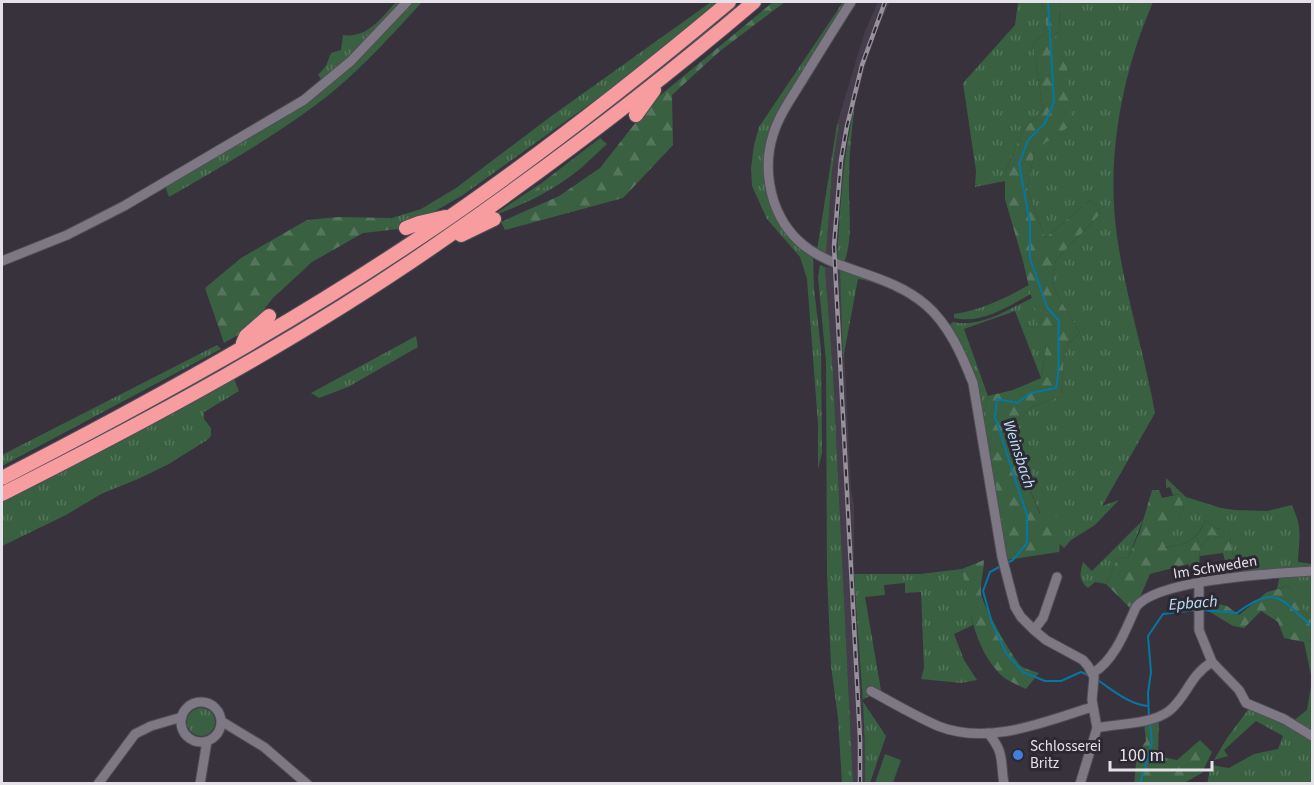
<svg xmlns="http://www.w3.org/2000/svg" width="1314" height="785" viewBox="0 0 1314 785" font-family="'Source Sans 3',sans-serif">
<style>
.built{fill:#463d4c}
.grass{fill:url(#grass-tufts)}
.forest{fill:url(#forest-firs)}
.pitch{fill:#386041}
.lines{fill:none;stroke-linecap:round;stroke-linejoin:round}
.stream{stroke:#0577a3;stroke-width:2}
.minor-casing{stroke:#524e57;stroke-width:11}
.highway-casing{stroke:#524e57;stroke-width:16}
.minor{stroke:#7e7884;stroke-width:9}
.highway{stroke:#f79c9f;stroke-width:14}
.rail-casing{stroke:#96919a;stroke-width:4.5}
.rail{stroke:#2d2832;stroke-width:2;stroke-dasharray:7;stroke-linecap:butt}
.shop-dot{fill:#3f7fe0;stroke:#2d2832;stroke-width:2}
.labels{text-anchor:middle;stroke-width:6;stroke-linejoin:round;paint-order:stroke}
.street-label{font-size:15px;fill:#e5e1e8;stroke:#2d2832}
.poi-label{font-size:15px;fill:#e5e1e8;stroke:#2d2832;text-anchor:start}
.water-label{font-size:16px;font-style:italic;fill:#b8e2fb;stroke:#2d2832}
</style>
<defs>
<pattern id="grass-tufts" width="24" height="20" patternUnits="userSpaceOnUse" patternTransform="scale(1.5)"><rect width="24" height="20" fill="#386041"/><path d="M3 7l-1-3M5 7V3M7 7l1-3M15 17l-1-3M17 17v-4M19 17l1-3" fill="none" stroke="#55765c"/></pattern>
<pattern id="forest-firs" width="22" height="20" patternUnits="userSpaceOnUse" patternTransform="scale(1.5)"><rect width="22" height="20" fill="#386041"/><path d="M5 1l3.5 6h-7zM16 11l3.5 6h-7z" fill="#55765c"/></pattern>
</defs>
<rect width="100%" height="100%" fill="#38323d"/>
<path class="built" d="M878,2h12l-12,26 -13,38 -18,71 -8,76 -2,47 -11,-5 6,-84 7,-47h-2l28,-93z
M825,267l15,1 11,222 3,15v69l11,180v29h-12l-20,-410z"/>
<path class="grass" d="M396,2h26c-31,34 -68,75 -105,102 -47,35 -98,64 -148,93l-5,-14 160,-100 -6,-8 8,-9 5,-13 10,-3 2,-15c24,4 39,-18 53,-33z
M711,2h12l-97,76 -163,117 -57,33 -16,2 2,-12 29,-9 35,-21 94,-71z
M843,2h5l-82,147 14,73 11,17 22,18 1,31 7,61 1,104 -4,16v-45l-11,-145 -7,-22 -33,-38 -15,-33 -1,-18 3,-23 5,-18z
M1018,2h23l4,10 1,21 -13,10 10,67 -20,20 -18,42v9l-30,6 1,-16 -13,-88 52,-58z
M1059,2h94c-32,74 -48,160 -35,241 9,58 27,113 37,170l-53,93 17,-6 -24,25 -24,15 -7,8 -5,-5 -12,-36 -6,8 -18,-42 -11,-19 -1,-19 8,-15 13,-13 29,-11 3,-38 4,-15 12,-10 -25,-42 -3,-15 4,-16 45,-47 -11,-13 -45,38 -18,-50 8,-38 32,-84 -11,-16 -1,-15 5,-7z
M855,103c-3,25 -6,50 -6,75 -1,27 5,59 -5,85l-7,-3c3,-53 6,-105 18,-157z
M837,124h2l-7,47 -6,84 -9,-5z
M578,166l2,3c-26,21 -56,36 -88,47l51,-34 -9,9z
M820,265l5,2 8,106 20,410h-11l-4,-65 -7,-52 -4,-91 -1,-213 -8,-85z
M840,268c47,18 85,30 112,77 -7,-9 -13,-19 -20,-27 -15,-17 -51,-36 -74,-39l-15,80z
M1029,285l2,9c-24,13 -49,30 -77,24v-4c28,-4 51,-16 75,-29z
M1032,298l14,49 -5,31 -26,-67 -51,18 24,67 -5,19 -6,-29 -29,-60 5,-4c28,6 54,-12 79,-24z
M416,336l2,11 -70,40 -29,11 -8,-5z
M217,345l4,4 -219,117v-11z
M234,379l5,12 -35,21v7l7,9v8l-4,4 -38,24 -31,15 -37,15 -35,21 -64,31v-45z
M1166,478l20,19 35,11 14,2 32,1 25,-6c11,25 7,31 6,57l14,2v6l-76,5 -7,-44 -13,-3 -11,-8c-9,22 -19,24 -41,28l20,-39 -4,-15 -7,1 -3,-8 -4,1z
M1143,520l-15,38 -10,-1 -12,27 -11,-2 -7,6c-10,-8 -8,-15 -5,-26l9,9z
M1210,535l14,3 -1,15 -23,3v-8z
M962,569l11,56 -19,9 10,26 13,20 -16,3 -40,-4 3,-11 -3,-76 -16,1v-10l-21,2 1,10 -20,2 16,93 -19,10 24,36 -16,47h-5c1,-69 -7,-140 -11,-209h66z
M1311,573v44l1,4c-10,-10 -14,-23 -23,-35l-12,3 3,-14z
M1312,640v93l-19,-12 14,-11 5,-30 -8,-38z
M1250,707l62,32v44l-105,1 4,-19 18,3 25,-14 24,-5 5,-13 -27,-15 -32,29 4,6 -14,4 13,-22z
M187 722a14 14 0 1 1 28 0a14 14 0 1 1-28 0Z"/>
<path class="forest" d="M773,2h12l-65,49 -48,44 1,50 -50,53 -118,32 -4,-8 58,-26 41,-28 51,-65z
M1041,2h18l1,26 -5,7 2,15 10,16 4,59 -36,25 -8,38 18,50 45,-38 11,13 -45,47 -4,16 3,15 25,42 -12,10 -4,15 -3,38 -29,11 -13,13 -7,16v18l11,19 17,41 7,-7 18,20 -5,16 -1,9 -53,8 -23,-145 5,-19 25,-6 28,-12 5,-31 -8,-21 -15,-65 -18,-62v-27l18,-42 20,-20 -10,-67 13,-10 -1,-21z
M600,138l7,6 -27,25 -2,-2 -12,11 -34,15 11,-11z
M338,217l54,1 -2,12 -27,3 -51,29 -40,37 -22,29 -26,15 -19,-55 36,-30 66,-38z
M1152,490h7l3,8 18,-4 4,15 -19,39c20,-4 32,-6 40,-28l11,8 13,2 7,45 -7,1 -6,-23v-15l-13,-3 -10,13 -1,25 -4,1 -7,-10 -38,10 -10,23 -10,11 -24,-24 12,-27 10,1 12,-27z
M984,560c0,11 -4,22 -3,33 0,9 32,66 40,73 4,3 12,5 18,7l-13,16c-8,-4 -19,-8 -25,-14 -28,-28 -32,-69 -39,-106z
M1289,586c9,11 13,25 23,35v19l-8,2 -20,-4 -6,-16 -17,-11 -17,17 -11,-2 -28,-17 -1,-8 23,5 12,9 28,-23z
M1159,719l-1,37 19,4 23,-20 12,12 -10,21 -18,10 -50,1 3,-30 9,-13 -2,-18z"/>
<path class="pitch" d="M885,754l16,6 -8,23h-18z"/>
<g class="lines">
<path class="stream" d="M1007,563l6,-3 14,-17v-28l-32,-98 2,-18 20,4 14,-10 25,-5c5,-22 1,-45 3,-67l-12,-14 -17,-49v-34l-11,-60 9,-24 17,-17 9,-21 -6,-100
M1001,566l-11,6 -7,19 9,32 14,30 17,19 22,9h16l20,-9 7,3
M1201,610l36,3c40,-30 44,-13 75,13
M1096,679c17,11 32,25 52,27
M1149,718l-1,-25 3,-21 -3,-36 15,-22 33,-4
M1140,784l12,-41 -2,-20"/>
<g class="minor-casing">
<path id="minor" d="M851,2c-16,25 -32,51 -48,77 -11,18 -24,36 -30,56 -7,22 -6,45 1,67 26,75 101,59 152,103 23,20 36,50 47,78l29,174 13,50 6,10 13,13 12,10 37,20 5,6 6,11 -2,23 5,28 -17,56
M2,261l65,-26 57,-29 180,-106 47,-39 56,-59
M1199,583v47l13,32
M1034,630l9,-12 14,-41
M1093,673c22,-13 33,-44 43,-66 21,-28 141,-34 176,-36
M871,691c22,12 44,25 67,35 50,20 106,-4 154,-19
M181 722a20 20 0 1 1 40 0a20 20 0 1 1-40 0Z
M221,721l43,26 43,37
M1097,728c22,-5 53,-3 72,-17 18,-14 20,-35 43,-49l27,28 7,13 38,16 28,17
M988,733c17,20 12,27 16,51
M98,784l37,-50 16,-8 31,-9
M200,784l7,-43"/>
</g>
<g class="highway-casing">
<path id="highway" d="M636,115l18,-25
M406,228l13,-5 26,-6
M461,235l33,-16
M243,343l3,-7 23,-20
M2,478c144,-74 286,-152 420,-242 107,-72 209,-152 307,-234
M2,494c149,-75 298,-155 435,-250 110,-76 216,-156 317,-242"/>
</g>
<use href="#minor" class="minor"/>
<use href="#highway" class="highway"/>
<g class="rail-casing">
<path id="rail" d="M860,784v-45l-26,-493 7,-86 6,-34 15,-61 23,-63"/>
</g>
<use href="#rail" class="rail"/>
</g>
<circle class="shop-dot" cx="1018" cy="755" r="6"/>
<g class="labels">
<g class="street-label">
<text transform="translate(1215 567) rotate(-9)" y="5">Im Schweden</text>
</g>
<g class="poi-label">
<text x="1030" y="751">Schlosserei<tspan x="1030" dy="17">Britz</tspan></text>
</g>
<g class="water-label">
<text transform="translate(1020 454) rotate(72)" y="6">Weinsbach</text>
<text transform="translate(1193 602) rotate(-4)" y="6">Epbach</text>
</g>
</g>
<rect width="1314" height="785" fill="none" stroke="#e5e1e8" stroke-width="6"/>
<path d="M1110 761v9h102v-9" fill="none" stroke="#e5e1e8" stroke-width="3"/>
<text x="1119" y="761" font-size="18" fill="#e5e1e8" stroke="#2d2832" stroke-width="4.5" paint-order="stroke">100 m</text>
</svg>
